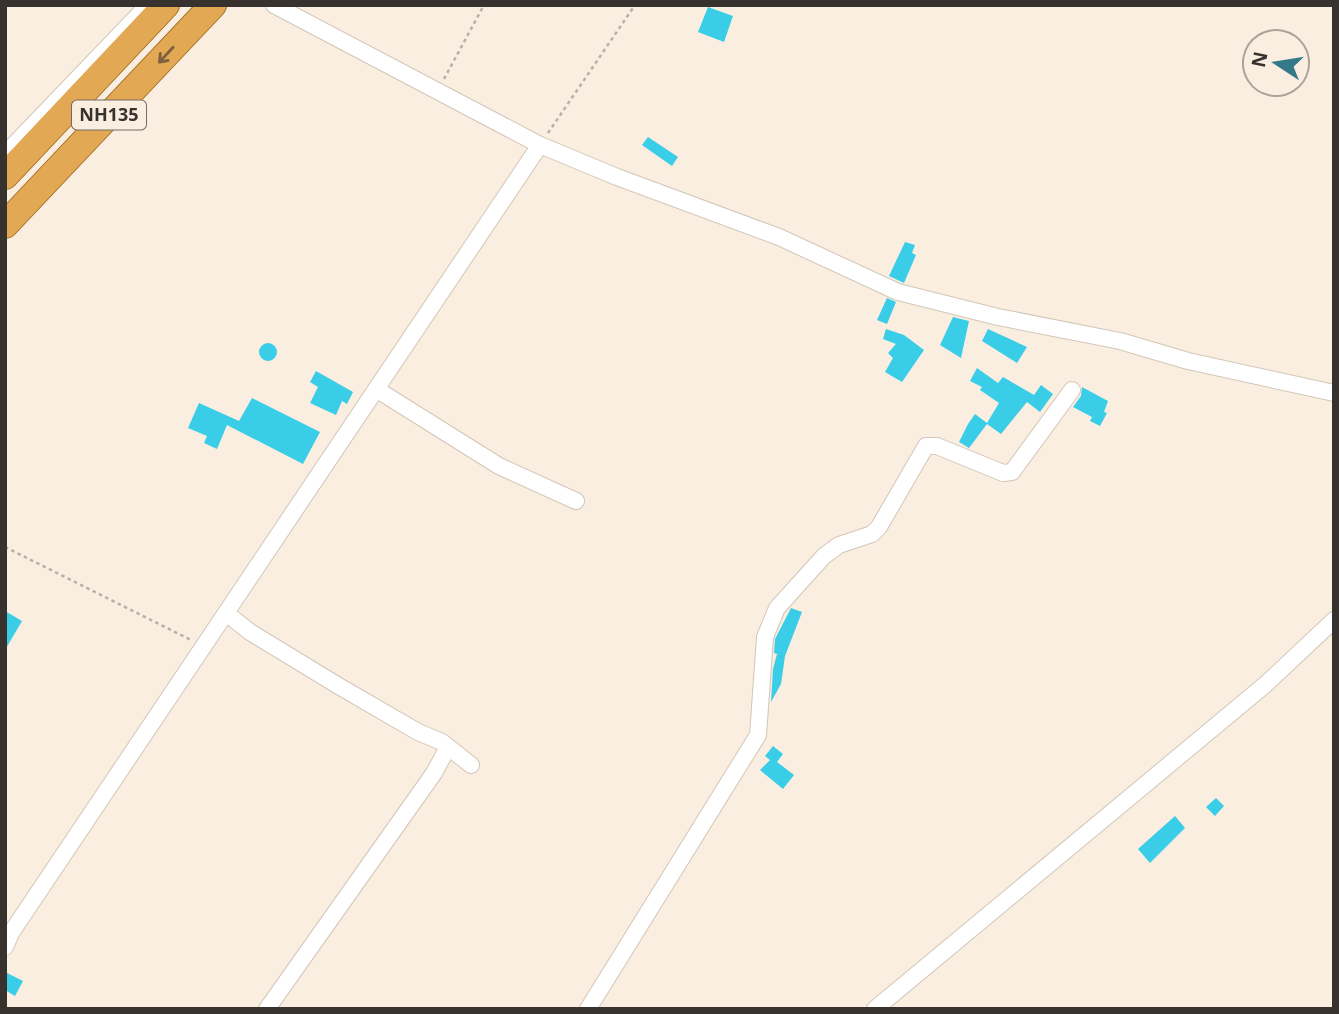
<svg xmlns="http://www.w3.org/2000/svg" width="1339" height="1014" viewBox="0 0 1339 1014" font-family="'Open Sans',sans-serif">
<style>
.building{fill:#39cde8}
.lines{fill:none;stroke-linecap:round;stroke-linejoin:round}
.minor-casing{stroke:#d2c6b8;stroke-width:18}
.trunk-casing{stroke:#a2712a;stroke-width:28}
.path{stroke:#b9b0a5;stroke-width:2.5;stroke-dasharray:3.5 3.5;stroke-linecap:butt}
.minor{stroke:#fff;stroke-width:16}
.trunk{stroke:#e2a854;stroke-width:26}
.oneway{stroke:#7b613d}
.labels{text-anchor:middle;stroke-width:5;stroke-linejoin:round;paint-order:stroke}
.shield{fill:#faeee0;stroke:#726a63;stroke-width:2}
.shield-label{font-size:18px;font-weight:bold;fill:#37322d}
</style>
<rect width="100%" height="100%" fill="#faeee0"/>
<path class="building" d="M708,7l25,9 -9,26 -26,-10z
M648,137l30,20 -6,9 -30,-21z
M905,242l10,3 -3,8 4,2 -12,28 -15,-7z
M887,298l9,4 -9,22 -10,-4z
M953,317l16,4 -8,37 -21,-13z
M886,329l18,6 20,15 -22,32 -17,-10 8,-14 -5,-5 8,-9 -13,-5z
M988,329l39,18 -10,16 -35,-22z
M259 352a9 9 0 1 1 18 0a9 9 0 1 1-18 0Z
M977,368l21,15 5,-6 31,18 7,-10 12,9 -13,18 -13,-10 -26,32 -14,-10 -18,24 -10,-6 9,-18 7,-10 12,9 12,-20 -19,-13 2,-3 -12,-6z
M316,371l37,21 -6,12 -5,-3 -6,14 -26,-12 8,-16 -8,-5z
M1082,387l26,14 -4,11 3,1 -7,13 -10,-5 2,-4 -19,-10 8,-11z
M252,398l68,34 -17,32 -76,-39 -10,24 -13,-6 3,-7 -19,-8 11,-25 40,18z
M791,608l11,4 -17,44 -4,28 -10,18 2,-33 4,-15 4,1 -7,-2 1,-14z
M5,611l17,10 -17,29z
M773,746l10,8 -6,8 17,13 -11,14 -23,-19 10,-10 -5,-4z
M1216,798l8,8 -9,10 -9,-9z
M1175,816l10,12 -35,35 -12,-14z
M5,972l18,9 -8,15 -10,-6z"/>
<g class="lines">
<g class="minor-casing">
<path id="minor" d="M274,5l266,140 77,32 162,60 119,55 100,25 122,24 68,20 146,32
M5,154l143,-149
M376,389l123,77 77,35
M226,613l24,19 87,53 81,47 24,10 29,23
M5,947l6,-14 529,-788
M267,1009l167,-236 14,-26
M588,1009l170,-274 7,-98 12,-29 47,-52 15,-11 33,-11 7,-7 47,-81h11l66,27 9,-1 60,-82
M875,1009l391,-325 68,-64"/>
</g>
<g class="trunk-casing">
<path id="trunk" d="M5,176l161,-171
M5,225l208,-220"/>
</g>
<path class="path" d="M444,79l40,-74
M548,133l87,-128
M5,547l186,93"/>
<use href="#minor" class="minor"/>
<use href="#trunk" class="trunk"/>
</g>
<defs><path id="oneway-shaft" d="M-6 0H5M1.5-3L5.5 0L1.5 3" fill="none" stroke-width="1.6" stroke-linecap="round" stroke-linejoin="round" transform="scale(1.75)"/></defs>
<use class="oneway" href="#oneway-shaft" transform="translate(166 55) rotate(133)"/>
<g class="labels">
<rect class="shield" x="72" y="100.5" width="74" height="29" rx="5"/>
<g class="shield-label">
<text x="109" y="121">NH135</text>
</g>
</g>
<rect width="1339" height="1014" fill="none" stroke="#37322d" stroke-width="14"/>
<g transform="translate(1276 63) rotate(282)"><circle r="33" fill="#faeee0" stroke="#aca398" stroke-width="2"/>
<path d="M0-5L12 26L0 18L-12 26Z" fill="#347987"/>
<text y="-10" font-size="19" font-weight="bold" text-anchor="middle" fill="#37322d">N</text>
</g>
</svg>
